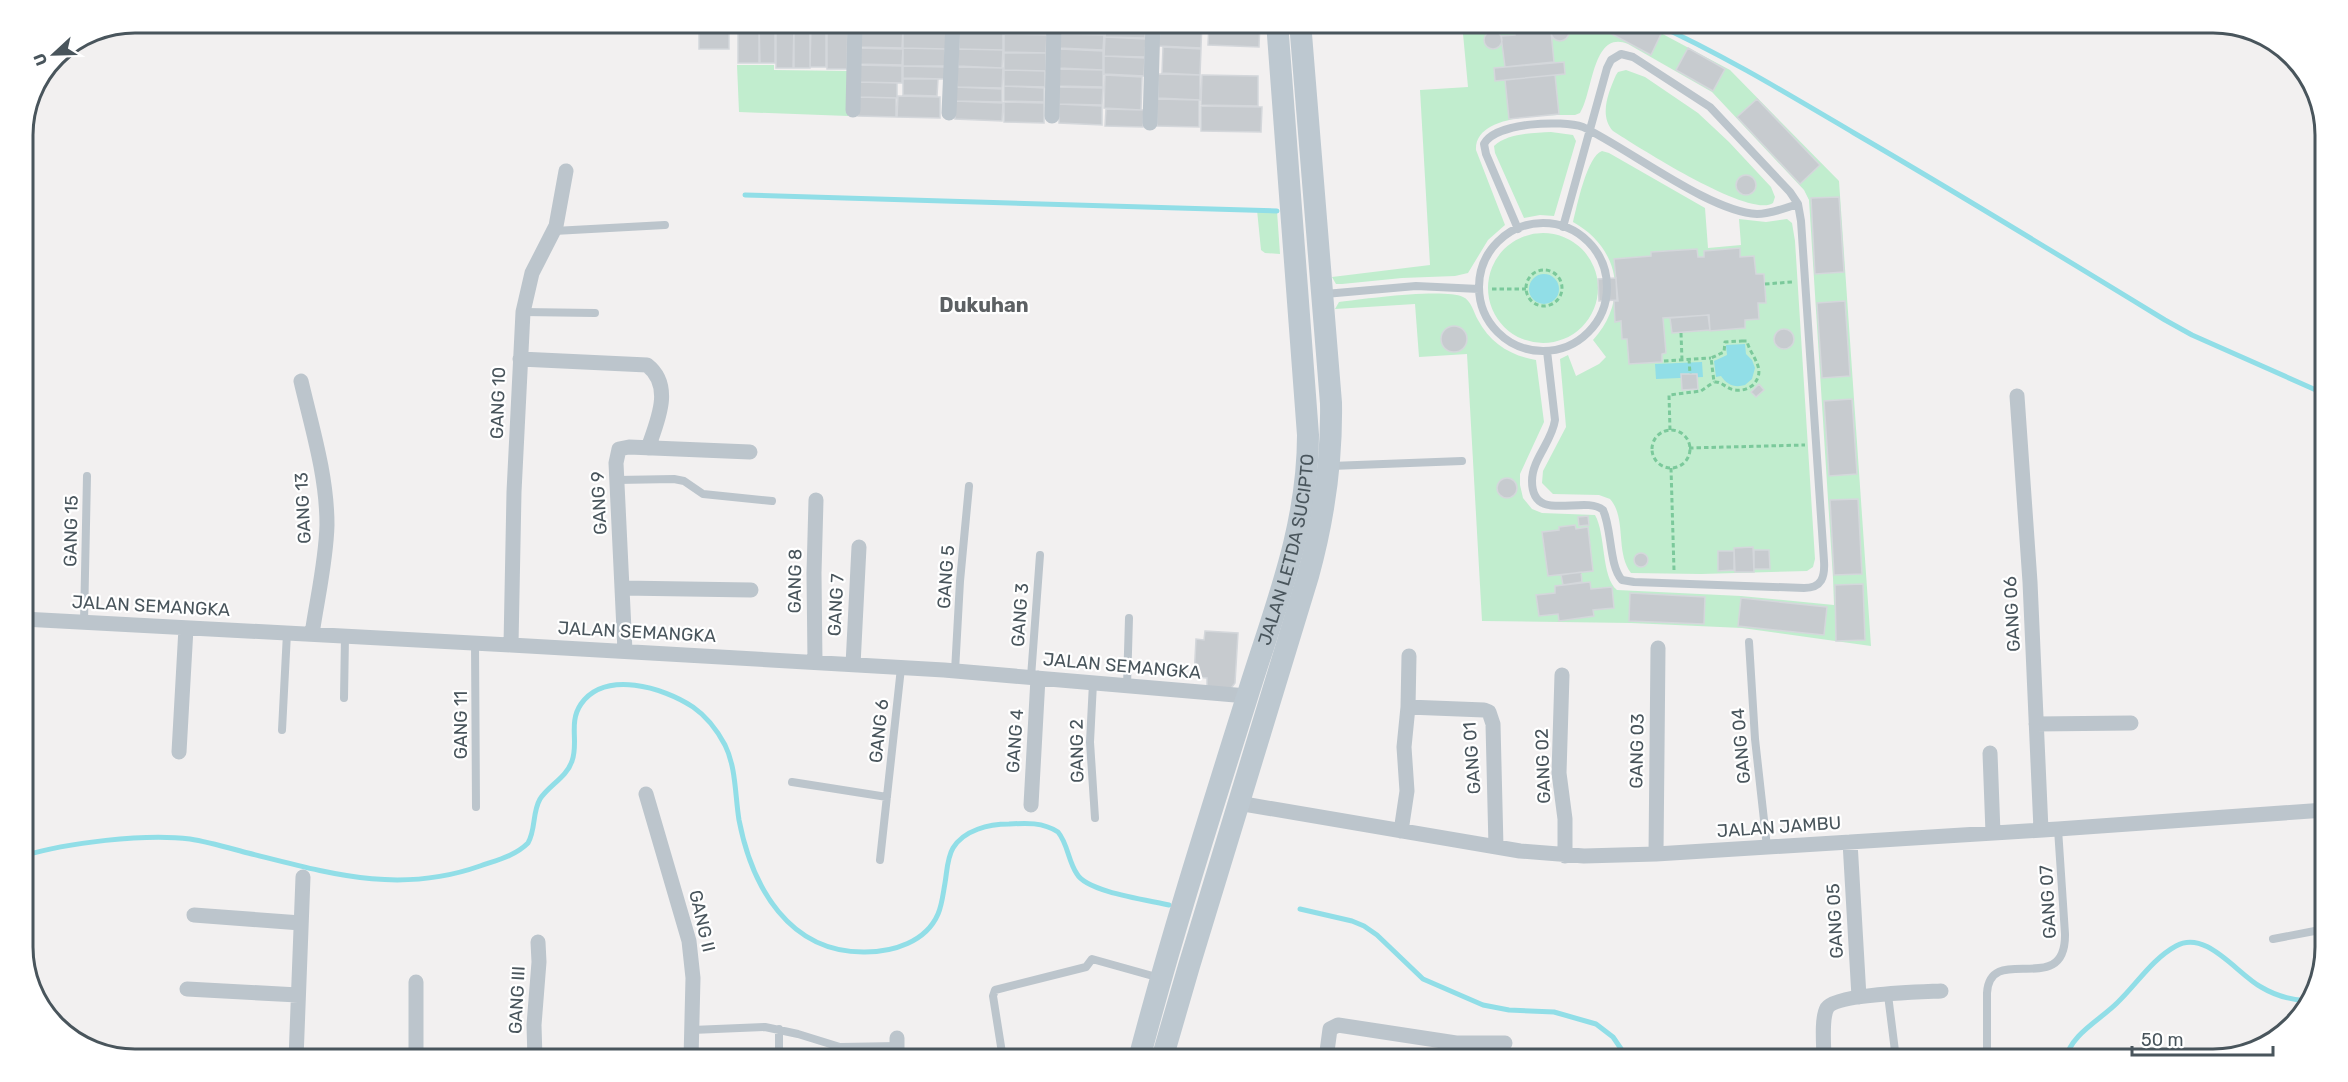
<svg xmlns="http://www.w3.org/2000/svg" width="2348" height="1082" viewBox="0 0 2348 1082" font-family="Rubik,sans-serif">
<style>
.green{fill:#c1edce}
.water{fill:#91dee7}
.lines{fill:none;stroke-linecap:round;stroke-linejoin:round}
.stream{stroke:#91dee7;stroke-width:5}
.building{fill:#c7cbcf;stroke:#d4d7db;stroke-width:1.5}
.path{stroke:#7bc99b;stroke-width:3;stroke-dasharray:4.5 3;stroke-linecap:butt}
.service{stroke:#bcc5cc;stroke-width:8}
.minor{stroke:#bcc5cc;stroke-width:15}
.secondary{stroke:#bdc8d0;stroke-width:22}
.labels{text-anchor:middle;stroke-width:4.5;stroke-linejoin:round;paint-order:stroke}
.street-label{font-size:18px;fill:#49555c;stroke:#fff}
.neighbourhood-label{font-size:20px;font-weight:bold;fill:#5d6164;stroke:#fff}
.rim{fill:none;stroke:#49555c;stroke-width:3}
</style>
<rect width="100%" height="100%" fill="#f2f0f0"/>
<path class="green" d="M1462,23h180l88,47 109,111 32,465 -129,-18 -111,-5 -149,-2 -15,-267 -48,3 -4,-53 -80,5 4,-7c24,-3 105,-14 124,-5 8,3 11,16 15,23 12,23 33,36 58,40l8,62 -24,52v11l3,13 9,11 10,4 53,2c11,19 6,62 22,75l124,6 93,9 -1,-27 -24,-378 -5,-10 -92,-98 -84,-48c-36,-15 -35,50 -48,69l-5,2c-25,0 -101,-2 -99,35l29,75 -17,15 -20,33 -13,3 -53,2 -60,6h-6l-4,-7 98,-12 -10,-175 48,-3z
M737,65h37v5l74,1v45l-109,-4z
M1626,70l19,7 53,36 31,29 42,45 4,10 -2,6c-23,16 -135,-56 -160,-72 -14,-15 -5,-38 3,-56l2,-3z
M1551,132l22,3 3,6 -22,75 -14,-1 -16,3 -29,-65 -1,-7c14,-13 39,-13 57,-14z
M1602,151l7,2 96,55 3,40 33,-3 -2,-26 27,3 21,-3 5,4 3,18 20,318 -2,8 -6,4 -106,3 -70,-1c-16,-21 -4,-55 -21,-74l-11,-4 -46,-1 -11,-11 1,-12 23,-44 -6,-68 8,-4 8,21 23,-12 7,-7 -13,-17c36,-39 27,-92 -20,-118 4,-16 14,-66 29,-71z
M1257,210l20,1 3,43 -15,-1 -4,-3z
M1488 288a55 55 0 1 1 110 0a55 55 0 1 1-110 0Z"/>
<path class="water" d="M1529 289a15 15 0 1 1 30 0a15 15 0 1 1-30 0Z
M1745,344l1,10 6,6 3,8 -3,11 -7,6c-10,3 -18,0 -24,-9l-5,1 -2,-16 13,-6 -1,-10z
M1702,362l1,15 -47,2 -1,-15z"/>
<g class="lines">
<path class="stream" d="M1651,22c71,32 137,72 203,111 105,61 208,124 311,187l27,15 133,59
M745,195l532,16
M23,856c43,-13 122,-23 167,-17 19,3 39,9 58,14 80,20 150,42 232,13 17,-6 35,-10 48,-23 8,-14 4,-30 12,-44 8,-13 27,-22 32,-38 7,-19 -4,-38 9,-57 24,-34 82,-17 112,3 13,9 24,23 32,38 11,22 10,50 14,75 13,67 50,133 126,132 28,0 61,-10 73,-38 4,-9 5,-20 7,-31 2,-11 2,-25 8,-35 11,-18 36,-24 56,-24 17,-1 34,-2 49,8 10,12 10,29 19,42 10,18 71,26 92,31
M1300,909l52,12 12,5 13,9 46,44 60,26 26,5 45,2 42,12 17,13 15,22
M2066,1059c4,-24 34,-39 51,-56 19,-18 35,-44 59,-57 30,-17 60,27 85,41 15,9 30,13 47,14"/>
</g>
<path class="building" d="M738,22h21v41h-21z
M759,22h16v41h-15z
M794,22l16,1v45h-16z
M811,22h15v45h-16z
M827,22h21l-1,47h-20z
M860,22h43v7l-43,-1z
M903,22h44v8l-44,-1z
M960,22h43v8l-44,-1z
M1005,22h42v12l-43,-1z
M1061,22h43v12l-43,-1z
M1106,22h40l-1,16 -40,-1z
M1160,22h42l-1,26 -42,-2z
M1209,22h51l-1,25 -51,-2z
M1613,22h26l22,12 -10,21 -43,-23z
M776,23h18l-1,45h-17z
M1551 32a9 9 0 1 1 18 0a9 9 0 1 1-18 0Z
M1537,24v8l14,-1 3,31 -49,5 -4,-31 14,-1 -1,-9z
M699,25h30v24h-30z
M860,28l43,1 -1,19 -43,-1z
M903,30h43v19l-43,-1z
M959,30l44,1v19l-44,-1z
M1484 40a9 9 0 1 1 18 0a9 9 0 1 1-18 0Z
M1004,34l43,1 -1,18 -42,-1z
M1060,34l44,1 -1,15 -44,-2z
M1105,37l41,2 -1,18 -41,-1z
M1163,47l38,2 -1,26 -38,-2z
M860,48l43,1 -1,16 -43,-1z
M903,48l42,1v17h-42z
M1688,48l37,21 -12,22 -37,-21z
M958,49l45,1 -1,18 -44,-2z
M1060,49l43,2v19l-44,-2z
M1004,53h42v18l-42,-1z
M1104,56l41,2 -1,18 -40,-2z
M1564,62l1,12 -70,7 -1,-13z
M859,65l43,1v17l-43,-1z
M903,66l42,1v12l-42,-1z
M957,67l46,1 -1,20 -45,-1z
M1059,69l44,1v17l-44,-1z
M1004,70l41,1v16l-41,-1z
M1158,74l42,1v25l-42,-2z
M1105,75l37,2 -1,33 -37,-2z
M1202,75l56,1v30l-57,-1z
M1555,75l4,39 -50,5 -4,-39z
M903,79h35l-1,17 -34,-1z
M859,82l38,1v15l-38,-1z
M1004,86l40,2v14l-40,-1z
M955,87l47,2v13l-47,-1z
M1059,87l44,1 -1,17 -43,-1z
M898,96l42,1v21l-43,-1z
M859,97l37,1v19l-38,-1z
M1157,99l42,1v27l-42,-1z
M1757,99l63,66 -20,19 -63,-67z
M955,101l48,2 -1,18 -47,-2z
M1004,102l40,1v20l-40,-1z
M1059,104l43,2v19l-43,-2z
M1201,106l61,1 -1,25 -60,-1z
M1106,109l38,1 -1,17 -38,-1z
M1736 185a10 10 0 1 1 20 0a10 10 0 1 1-20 0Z
M1839,197l5,75 -29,2 -4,-76z
M1740,248v9l14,-1 2,18h8l2,29h-8l1,16 -14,1v8l-35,3 -1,-16 -46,3 3,35 -4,1v8l-33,2 -2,-25h-5l-1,-18 -6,1 -1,-21h4l-4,-42 37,-3v-4l46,-3 1,8h6v-6z
M1616,278l1,22 -18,1 -1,-22z
M1845,301l5,75 -28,2 -5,-75z
M1708,315l2,15 -38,3 -2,-15z
M1441 339a13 13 0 1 1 26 0a13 13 0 1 1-26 0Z
M1774 339a10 10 0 1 1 20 0a10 10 0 1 1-20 0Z
M1681,374h16l1,15 -16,1z
M1759,384l5,6 -8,7 -5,-5z
M1852,399l5,75 -28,2 -5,-75z
M1497 488a10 10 0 1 1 20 0a10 10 0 1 1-20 0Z
M1858,499l4,75 -28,1 -4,-75z
M1588,516l1,9 -10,1 -1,-9z
M1575,525l1,4 12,-2 5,44 -45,5 -6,-44 17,-2v-3z
M1753,547l1,25h-19l-1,-24z
M1754,550h15l1,19h-16z
M1718,551h16v19l-16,1z
M1634 560a7 7 0 1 1 14 0a7 7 0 1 1-14 0Z
M1581,572l1,10 -19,3 -2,-10z
M1590,582l1,7 21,-2 2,21 -21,2 1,6 -35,5 -1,-7 -19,2 -3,-21 19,-2v-7z
M1863,584l2,56 -29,1 -1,-56z
M1630,593l75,4 -1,27 -75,-3z
M1741,598l86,9 -3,28 -86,-9z
M1205,631l33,2 -3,50 -6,8 -22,-2v-11l-13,-1 2,-38 8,1z"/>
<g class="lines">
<path class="path" d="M1526 288a18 18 0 1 1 36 0a18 18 0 1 1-36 0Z
M1765,284l27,-2
M1492,289h34
M1681,333l1,27
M1742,341h5c3,15 21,28 6,44 -5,4 -11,6 -18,5 -9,-1 -13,-9 -21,-8l-3,-24 13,-6 1,-10z
M1689,359l1,15
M1664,361l47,-3
M1670,430l-1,-35 32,-4 13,-9
M1652 449a19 19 0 1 1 38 0a19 19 0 1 1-38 0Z
M1689,448l116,-3
M1671,468l3,102"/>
<path class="service" d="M1479 287a64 64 0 1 1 128 0a64 64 0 1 1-128 0Z
M1518,229l-32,-75 -2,-10c12,-22 78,-24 99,-17 46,22 127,85 174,87 14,0 28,-6 41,-10
M554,231l111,-6
M1325,294l91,-8 63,3
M523,312l72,1
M1547,351l8,69c-3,22 -23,39 -23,61 0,44 52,13 71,29 9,19 6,56 19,70l12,2 170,6c18,0 21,-11 20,-27l-23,-340 -3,-17 -8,-12 -80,-85 -77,-50 -12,-3 -10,6 -4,8 -44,159
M1331,466l131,-5
M617,480l57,-1 10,2 19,13 69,7
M84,622l3,-146
M1749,642l6,97 12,108
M475,643l1,164
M955,671l5,-90 9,-95
M1031,677l9,-122
M1093,683l-3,59 5,76
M1127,686l2,-68
M344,698l1,-62
M282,730l5,-97
M792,782l95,15
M880,860l21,-192
M2273,939l52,-10
M1888,995l8,64
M692,1030l73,-3 33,7 42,13 57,-1
M779,1059v-30
M1003,1059l-10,-63 2,-6 91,-23 6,-8 68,19
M1987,1059v-66c3,-52 79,7 78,-59l-7,-105"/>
<path class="minor" d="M853,110l2,-88
M949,113l4,-91
M1052,116l2,-94
M1150,123l3,-101
M520,359l127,6c27,21 10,57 1,83
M301,381c11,47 26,95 26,144 -1,37 -10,74 -15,109
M2017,396l13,186 11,248
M622,588l129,2
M23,619l488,26 433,25 303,26
M511,645l3,-153 9,-180 9,-39 24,-47 10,-55
M625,651l-9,-188 3,-14 10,-2 121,5
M815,662l-1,-89 2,-73
M853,665l6,-118
M1562,675l-3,98 6,46v37
M1408,707l76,3 5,2 4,12 3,123
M2036,724l95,-1
M179,752l7,-124
M1990,753l3,80
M646,794l43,147 4,37 -2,81
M1238,803l282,48 64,5 72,-2 402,-25 267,-19
M1031,805l7,-127
M1401,831l6,-40 -3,-44 4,-40 1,-51
M1850,842l9,155
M1656,854l2,-206
M194,915l107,8
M187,989l111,6
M897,1038v21
M1465,1044v15
M296,1059l7,-182
M416,1059v-77
M535,1059l-1,-34 5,-63 -1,-20
M1326,1059l4,-30 8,-4 118,18h49
M1824,1059c0,-12 -3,-40 3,-51 9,-14 94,-16 114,-17"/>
<g class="secondary">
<path id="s1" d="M1139,1059c32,-122 71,-244 109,-365 27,-87 60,-166 60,-259l-31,-413"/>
<path d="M1162,1059l27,-93 119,-390c16,-58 24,-113 23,-173l-31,-381"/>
</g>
</g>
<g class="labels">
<g class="street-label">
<text transform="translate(498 403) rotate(-88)" y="6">GANG 10</text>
<text transform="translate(599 503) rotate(-93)" y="6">GANG 9</text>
<text transform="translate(303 508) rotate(-93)" y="6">GANG 13</text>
<text transform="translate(71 531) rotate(-89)" y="6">GANG 15</text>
<text dy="6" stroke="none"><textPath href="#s1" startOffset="531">JALAN LETDA SUCIPTO</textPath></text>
<text transform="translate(946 577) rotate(-86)" y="6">GANG 5</text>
<text transform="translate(795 581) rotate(-89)" y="6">GANG 8</text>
<text transform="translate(836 605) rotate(-87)" y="6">GANG 7</text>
<text transform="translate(151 606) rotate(3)" y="6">JALAN SEMANGKA</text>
<text transform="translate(2012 614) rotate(-93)" y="6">GANG 06</text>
<text transform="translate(1020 615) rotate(-86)" y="6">GANG 3</text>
<text transform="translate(637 632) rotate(3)" y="6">JALAN SEMANGKA</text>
<text transform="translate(1122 666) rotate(5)" y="6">JALAN SEMANGKA</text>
<text transform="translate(461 725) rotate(-90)" y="6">GANG 11</text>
<text transform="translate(879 731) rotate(-84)" y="6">GANG 6</text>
<text transform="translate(1015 741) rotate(-86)" y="6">GANG 4</text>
<text transform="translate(1741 746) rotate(-95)" y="6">GANG 04</text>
<text transform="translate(1077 751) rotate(-91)" y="6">GANG 2</text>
<text transform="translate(1637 751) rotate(-89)" y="6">GANG 03</text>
<text transform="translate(1472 758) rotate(-94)" y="6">GANG 01</text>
<text transform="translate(1543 766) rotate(-92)" y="6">GANG 02</text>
<text transform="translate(1779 827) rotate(-4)" y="6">JALAN JAMBU</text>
<text transform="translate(2048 902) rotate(-93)" y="6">GANG 07</text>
<text transform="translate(702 921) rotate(77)" y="6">GANG II</text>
<text transform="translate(1835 921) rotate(-93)" y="6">GANG 05</text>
<text transform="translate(517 1000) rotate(-87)" y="6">GANG III</text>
</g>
<g class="neighbourhood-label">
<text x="984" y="312">Dukuhan</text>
</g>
</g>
<path d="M0 0H2348V1082H0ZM135 33H2213A102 102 0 0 1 2315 135V947A102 102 0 0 1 2213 1049H135A102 102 0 0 1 33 947V135A102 102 0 0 1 135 33Z" fill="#fff" fill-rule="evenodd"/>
<path class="rim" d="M135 33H2213A102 102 0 0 1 2315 135V947A102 102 0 0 1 2213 1049H135A102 102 0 0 1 33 947V135A102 102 0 0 1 135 33Z"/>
<g transform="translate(54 54) rotate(248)" stroke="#ffffff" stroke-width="4.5" paint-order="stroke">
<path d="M0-4.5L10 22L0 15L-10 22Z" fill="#49555c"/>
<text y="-9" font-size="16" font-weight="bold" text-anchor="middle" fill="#49555c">U</text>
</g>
<path d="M2132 1046v9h141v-9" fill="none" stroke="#49555c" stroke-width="3"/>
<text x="2141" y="1046" font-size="18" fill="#49555c" stroke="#ffffff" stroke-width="4.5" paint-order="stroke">50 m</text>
</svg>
